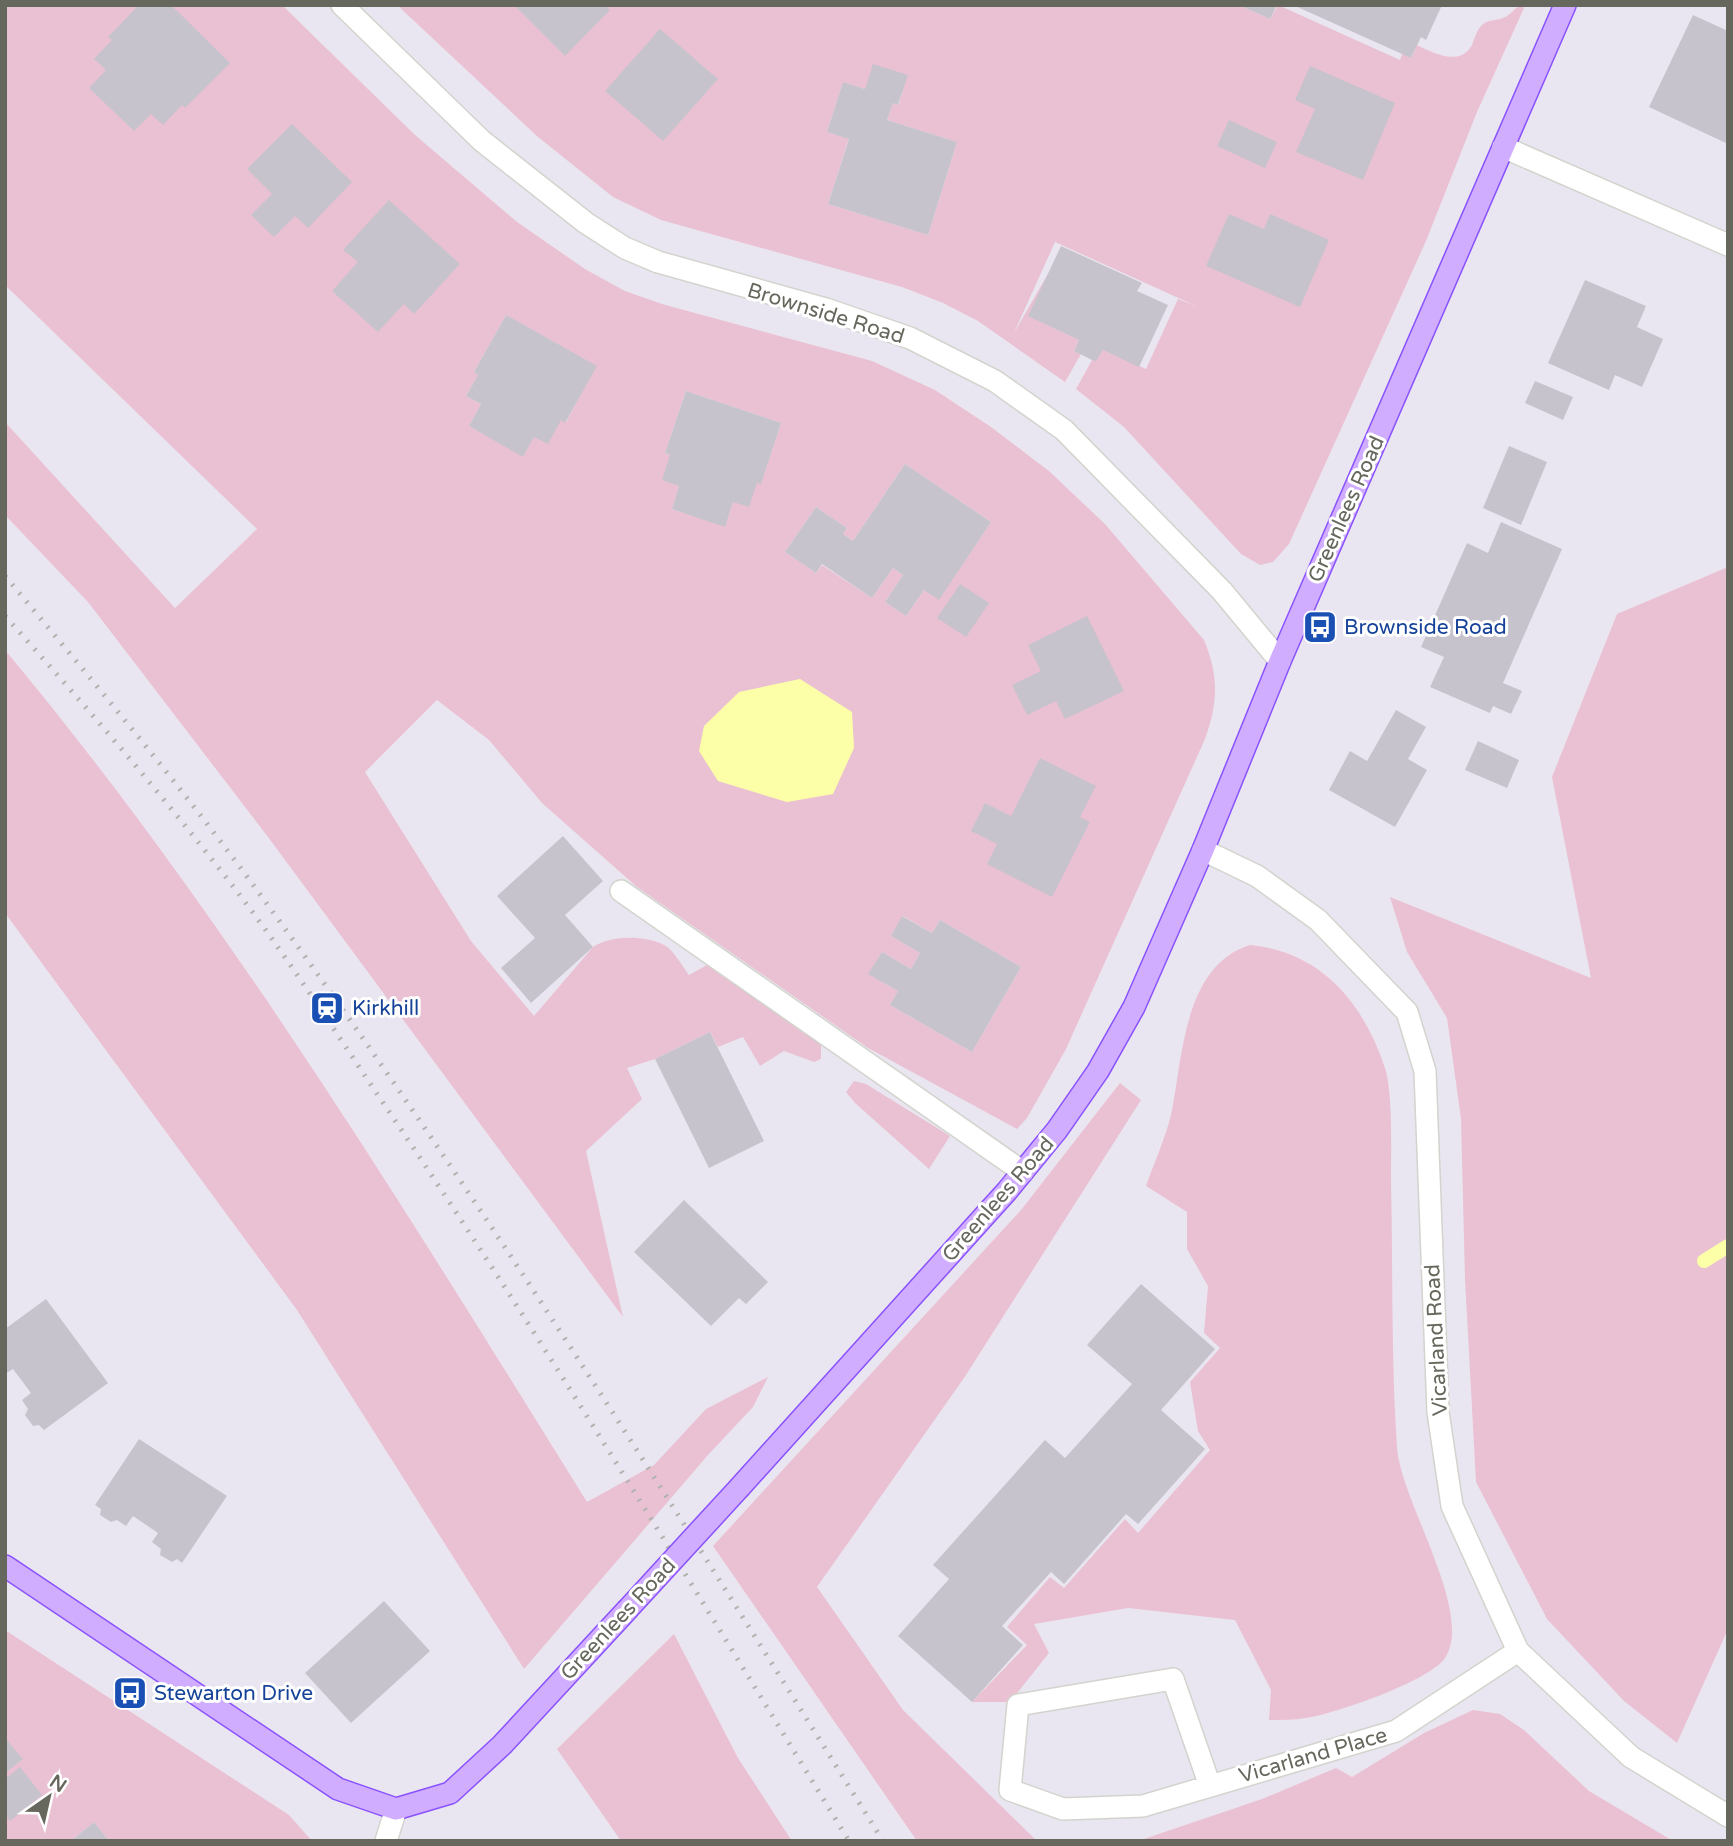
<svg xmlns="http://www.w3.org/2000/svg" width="1733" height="1846" viewBox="0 0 1733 1846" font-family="'Varela Round',sans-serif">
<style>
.green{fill:#eac1d2;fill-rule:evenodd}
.water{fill:#fcffa8}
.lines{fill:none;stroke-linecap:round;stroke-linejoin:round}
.stream{stroke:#fcffa8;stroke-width:14}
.building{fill:#c6c3cc}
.minor-casing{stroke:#d2d4cd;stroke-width:24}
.major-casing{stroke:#8952fe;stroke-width:24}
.minor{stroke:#fff;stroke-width:21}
.major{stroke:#d1adff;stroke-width:21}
.rail{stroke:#b2b3b0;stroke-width:5;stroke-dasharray:2 9;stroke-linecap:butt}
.major-bridge-casing{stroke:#8952fe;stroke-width:24;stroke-linecap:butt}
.major-bridge{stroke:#d1adff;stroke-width:21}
.labels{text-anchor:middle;stroke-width:6;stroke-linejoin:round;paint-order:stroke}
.street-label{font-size:21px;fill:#66685d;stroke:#fff}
.transit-label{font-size:21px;fill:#164399;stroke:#fff;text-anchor:start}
</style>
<rect width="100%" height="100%" fill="#eae6f1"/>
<path class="green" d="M5,5h277l133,130 102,87 68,47 40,22 37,13 210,57 63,29 56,37 58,44 56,53 99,116c15,36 14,63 1,99l-139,310 -39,69 -10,11 -149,-81 -231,-161 -95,-84 -53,-63 -52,-40 -72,72 106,169 63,75 59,-69c18,-12 51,-12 71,-2 9,4 18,21 25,30l18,-10 114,79v15l-7,3 -30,-11 -24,15 -17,-29 -25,10 -8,-15 -55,27 -28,9 15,31 -56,52 37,166 -355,-480 -180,-235 -83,-87v-93l170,186 82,-79 -252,-244zM506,315l90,51 -30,56 -5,-2 -27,17 -11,19 -54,-30 12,-22 -15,-8 12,-21 -4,-3zM686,391l95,32 -20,60h-4l-24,19 -8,24 -53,-17 7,-23 -9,-31 -5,-2zM905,464l86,58 -52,77 -15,-9 -18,26 -21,-14 18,-27 -10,-7 -21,30 -50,-33 -6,8 -31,-21 31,-45 31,21 -4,6 10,7zM903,916l29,17 8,-13 81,47 -49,85 -82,-47 8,-14 -29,-17 13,-22 29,17 9,-16 -29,-17z
M397,5h842l31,14 8,-14 122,55 2,-6 10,3 5,-12c16,8 43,22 55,0 3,-7 4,-14 10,-20 7,-6 13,-4 21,-7 8,-3 10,-9 18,-13l3,3 -47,104 -51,129 -137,303 -16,18 -13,3 -19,-11 -117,-127 -48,-38 16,-29 11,-10 43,19 32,-70 18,7 -141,-64 -41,91 35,-61 -20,44 50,24 -5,11 7,3 -16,28 -87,-61 -35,-18 -41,-16 -241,-67 -48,-23 -75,-60zM907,75l-8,29 -6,-1 -6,17 70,22 -29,93 -100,-31 21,-66 -22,-6 16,-50 22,7z
M1728,567v1062l-51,114 -53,-42 -77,-82 -71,-137 -11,-203 -4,-160 -14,-101 -40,-66 -17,-55 201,81 -39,-201 65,-163z
M5,650c221,265 400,560 582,852l67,-37 52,-56 62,-32 -15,30 -45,48 -184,214 -227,-359 -292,-397z
M1250,945c71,7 113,57 135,123 8,26 6,81 6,110 2,90 0,180 6,269 3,53 78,166 48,211 -15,23 -111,56 -139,60 -12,2 -25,2 -37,2l2,-30 -36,-70 -107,-12 -94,16 15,29 -39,49h-38l55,-57 -20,-18 43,-50 14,11 61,-69 13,14 72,-83 -12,-19 -8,-49 30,-34 -16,-15 4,-47 -21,-37v-37l-41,-26c8,-23 19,-47 25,-71 12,-57 12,-149 79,-170z
M854,1081l12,3 84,52 -21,33 -74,-66 -9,-11z
M1120,1083l21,17 -177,278 -147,209 86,123 134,131h-120l-204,-295 308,-336z
M5,1630l284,185 23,26h-203l-15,-19 -23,19h-66v-68l17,-14 -17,-21z
M674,1634l64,124 54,83h-171l-64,-92z
M1473,1710l27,4 24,16 65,61 84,50h-535l124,-42 74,-31 16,9 72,-44z"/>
<path class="water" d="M800,679l52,33 2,36 -21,46 -46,8 -69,-21 -19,-30 5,-25 35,-34z"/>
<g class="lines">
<path class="stream" d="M1704,1261l24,-15"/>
</g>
<path class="building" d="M139,5h32l59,58 -45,45 -3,-3 -19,20 -12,-11 -17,17 -45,-43 17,-18 -12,-11 18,-19 -4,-3z
M514,5h90l6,5 -45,46z
M1239,5h38l-7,14z
M1293,5h149l-16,35 -5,-3 -10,21z
M1693,15l35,16v113l-79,-37z
M660,29l58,50 -55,62 -58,-50z
M873,64l35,11 -10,30 -5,-2 -6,17 70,22 -29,93 -100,-31 21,-65 -22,-7 16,-50 22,7z
M1310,66l85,37 -32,77 -67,-28 19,-43 -20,-9z
M1229,120l48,22 -12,26 -48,-22z
M292,124l60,58 -44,46 -13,-12 -21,21 -23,-22 21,-21 -25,-25z
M389,200l71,64 -46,50 -10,-10 -26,28 -46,-41 26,-29 -15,-12z
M1229,214l35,15 6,-15 59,26 -29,67 -94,-41z
M1061,246l81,37 -5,8 31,14 -29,62 -36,-17 -7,11 -4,-1 -18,-9 5,-11 -51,-24z
M1585,280l61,26 -9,21 26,12 -21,48 -27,-12 -6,15 -61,-27z
M506,315l91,51 -32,57 -4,-3 -13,24 -14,-7 -11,20 -54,-31 12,-22 -15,-8 12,-21 -4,-3z
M1535,381l38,16 -10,23 -38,-17z
M686,391l95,32 -20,61 -4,-1 -8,24 -16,-5 -8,25 -53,-18 7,-23 -17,-6 8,-25 -5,-2z
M1509,446l38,16 -26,63 -38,-17z
M905,464l86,58 -52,78 -15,-10 -18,26 -21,-14 18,-27 -10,-7 -21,30 -50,-34 -6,9 -31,-21 31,-45 31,21 -4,6 10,7z
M1501,522l61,27 -59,134 19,8 -11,23 -18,-8 -3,7 -60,-26 14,-30 -23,-10 46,-104 21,10z
M960,584l29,19 -23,34 -29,-19z
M1087,616l37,75 -59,28 -9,-18 -29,14 -15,-30 29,-14 -13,-26z
M1396,710l30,17 -18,32 19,11 -32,57 -66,-37 21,-39 17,10z
M1478,741l41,19 -12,28 -42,-18z
M1040,758l56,28 -16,31 10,5 -38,75 -65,-33 10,-20 -26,-13 14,-28 26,13z
M563,836l40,45 -38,34 28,32 -62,56 -30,-35 34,-30 -38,-42z
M902,916l30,17 8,-13 81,47 -49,85 -82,-47 8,-14 -30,-17 14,-22 29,17 9,-16 -29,-17z
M710,1032l54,109 -55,27 -54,-109z
M684,1200l84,82 -22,22 -7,-6 -28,28 -77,-74z
M1141,1284l74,65 -54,61 44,39 -67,75 -12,-10 -62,70 -13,-12 -49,54 21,19 -51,57 -74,-66 51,-57 -16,-14 112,-125 20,18 67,-74 -45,-39z
M46,1299l62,84 -64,47 -5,-5 -6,1 -8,-11 3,-6 -6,-9 9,-7 -18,-24 -8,5v-45z
M139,1439l88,57 -45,67 -5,-4 -5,3 -12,-7 1,-6 -9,-7 6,-9 -25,-17 -7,10 -9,-6 -6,2 -11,-7 1,-6 -6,-4z
M384,1601l46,50 -79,72 -46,-50z
M5,1738l18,21 -18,14z
M20,1767l22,28 -32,26 -5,-7v-35z
M94,1822l15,19h-38z"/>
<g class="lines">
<g class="minor-casing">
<path id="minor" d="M342,5l140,136 104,82 39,25 33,14 168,47 84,29 85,43 69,49 158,161 58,70
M1503,147l225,98
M1203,850l54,26 61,44 89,92 18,59 13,341 14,94 66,145 113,106 97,59
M621,891l402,281
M1210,1786l-37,-107 -155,26 -8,85 53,19 80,-3 253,-75 122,-80
M386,1841l10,-32"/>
</g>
<g class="major-casing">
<path id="major" d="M740,1487l267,-296 50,-61 41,-59 36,-64 69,-157 77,-189 285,-656
M5,1566l333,223 58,20 54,-16 52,-48 125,-135"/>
</g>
<use href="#minor" class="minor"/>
<use href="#major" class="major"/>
<path class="rail" d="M5,576c83,99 166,198 243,302 228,310 431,637 635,963
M5,616c79,88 155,176 227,269 58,75 109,156 162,234 159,236 306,479 455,722"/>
<g class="major-bridge-casing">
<path id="major-bridge" d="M627,1610l113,-123"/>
</g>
<use href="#major-bridge" class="major-bridge"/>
</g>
<defs>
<g id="bus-square" transform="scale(1.75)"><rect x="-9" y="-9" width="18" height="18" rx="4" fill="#1a4fb4" stroke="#fff"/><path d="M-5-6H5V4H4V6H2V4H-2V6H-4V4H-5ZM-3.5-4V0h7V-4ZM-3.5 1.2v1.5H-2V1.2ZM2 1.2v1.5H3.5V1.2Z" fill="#fff"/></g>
<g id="station-square" transform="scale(1.75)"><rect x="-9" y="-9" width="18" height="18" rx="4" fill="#1a4fb4" stroke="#fff"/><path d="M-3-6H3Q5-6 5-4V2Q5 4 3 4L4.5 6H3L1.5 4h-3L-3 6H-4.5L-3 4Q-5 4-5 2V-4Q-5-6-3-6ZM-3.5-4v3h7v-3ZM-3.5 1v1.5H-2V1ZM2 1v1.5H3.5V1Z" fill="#fff"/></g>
</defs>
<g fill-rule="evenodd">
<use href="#bus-square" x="1320" y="627"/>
<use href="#station-square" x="327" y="1008"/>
<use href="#bus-square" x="130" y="1693"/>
</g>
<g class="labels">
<g class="street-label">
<text transform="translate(826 313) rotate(17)" y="7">Brownside Road</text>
<text transform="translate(1346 509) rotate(-66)" y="7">Greenlees Road</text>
<text transform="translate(998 1199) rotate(-49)" y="7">Greenlees Road</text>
<text transform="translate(1436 1340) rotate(-93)" y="7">Vicarland Road</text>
<text transform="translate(618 1619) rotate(-47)" y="7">Greenlees Road</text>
<text transform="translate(1313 1755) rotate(-16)" y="7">Vicarland Place</text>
</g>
<g class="transit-label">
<text x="1344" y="634">Brownside Road</text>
<text x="352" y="1015">Kirkhill</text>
<text x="154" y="1700">Stewarton Drive</text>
</g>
</g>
<rect width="1733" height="1846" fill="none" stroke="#66685d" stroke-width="14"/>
<g transform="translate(49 1797) rotate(34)" stroke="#ffffff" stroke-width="5" paint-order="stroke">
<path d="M0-5L12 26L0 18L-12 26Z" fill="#66685d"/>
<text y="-10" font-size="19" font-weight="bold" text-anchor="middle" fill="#66685d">N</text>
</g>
</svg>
